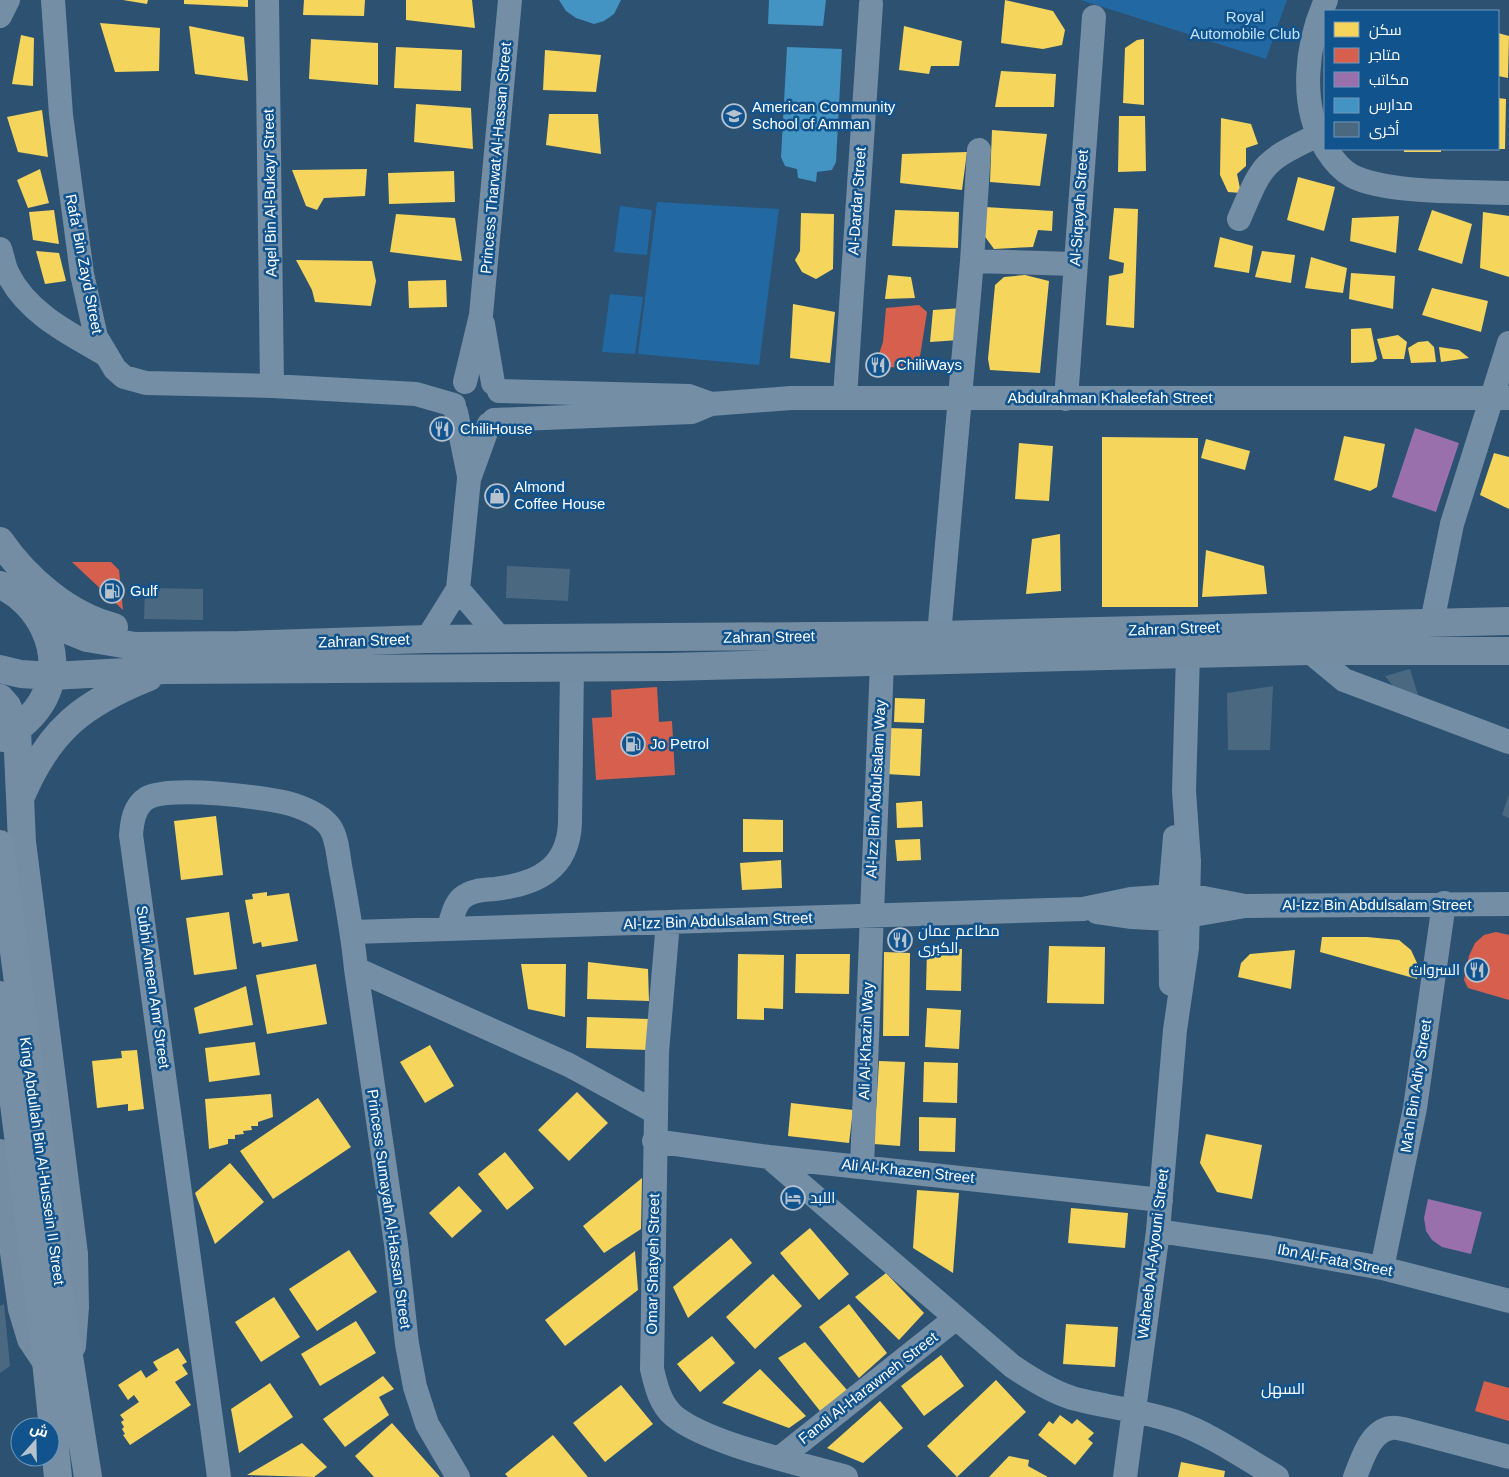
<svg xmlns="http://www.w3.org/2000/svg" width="1509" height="1477" viewBox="0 0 1509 1477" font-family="Helvetica,Cairo,sans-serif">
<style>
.green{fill:#2268a2}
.homes{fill:#f6d55c}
.shops{fill:#d6604d}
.offices{fill:#9970ab}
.schools{fill:#4393c3}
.building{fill:#4b6881}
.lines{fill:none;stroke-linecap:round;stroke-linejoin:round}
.minor{stroke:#748ea5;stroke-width:24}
.major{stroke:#748da3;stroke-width:28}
.highway{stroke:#778fa4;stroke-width:28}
.labels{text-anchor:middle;stroke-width:5;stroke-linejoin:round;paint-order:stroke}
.park-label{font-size:15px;fill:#c1e2fd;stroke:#11538d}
.poi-label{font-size:15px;fill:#fff;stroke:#11538d;text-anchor:start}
.street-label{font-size:15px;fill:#fff;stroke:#11538d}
.neighbourhood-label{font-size:16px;fill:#fff;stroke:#11538d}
</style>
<rect width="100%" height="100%" fill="#2d5171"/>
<path class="green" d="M1081,0h206l-21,59z
M657,202l122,7 -20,156 -121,-11z
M620,206l32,4 -5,45 -33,-3z
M610,294l33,3 -8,57 -33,-2z"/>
<path class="homes" d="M123,0h25l-1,4z
M184,0h64v7l-64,-3z
M304,0h61l-1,16 -61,-1z
M406,0h66l3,28 -69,-8z
M1005,0l48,11 12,19 -3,15 -19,4 -42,-6z
M100,23l60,5 -1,43 -44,1z
M189,26l55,11 4,44 -53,-7z
M904,26l58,15 -3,25h-28l-2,8 -30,-4z
M1498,33l11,3 -1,42 -10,-2z
M21,35l13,3 -1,48 -21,-2z
M311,39l67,4v42l-69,-6z
M1144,39v66l-21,-2 2,-55 12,-8z
M396,47l66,3 -1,41 -67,-3z
M545,50l56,5 -5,37 -53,-2z
M1001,71l55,3 -2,33h-59z
M1498,98l8,1 -1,50h-7z
M416,104l55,4 2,41 -59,-7z
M42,110l6,47 -30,-5 -11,-35z
M549,114h49l3,40 -55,-9z
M1119,116h26l1,55 -28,1z
M1221,118l30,6 7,20 -12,4v18l-9,8 4,19 -13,-1 -8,-17z
M992,130l55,4 -7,52 -50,-4z
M1404,149h37v3h-37z
M967,152l-5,38 -62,-7 2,-29z
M40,169l9,34 -21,5 -11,-28z
M367,169l-2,27 -41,2 -7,12 -11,-4 -14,-36z
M454,171l1,31 -66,2 -1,-31z
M1298,177l37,10 -11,44 -37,-11z
M985,207l68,4 -1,20 -14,-1 -5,17 -39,2 -11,-15z
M1114,208l24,1 -4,119 -28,-3 3,-49 14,-3 1,-10 -15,-4z
M54,210l5,34 -26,-4 -4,-28z
M895,210l64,2 -1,36 -66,-2z
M1432,210l40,14 -10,40 -44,-14z
M1483,212l26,4v61l-29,-9z
M801,213l33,1 -1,55 -17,10 -14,-7 -7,-12 5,-9z
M396,214l59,4 7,43 -72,-9z
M1399,216l-3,37 -46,-12 2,-23z
M1220,237l33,9 -4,27 -35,-6z
M36,251l23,2 7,28 -21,3z
M1262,251l33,4 -4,28 -36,-6z
M1311,257l36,11 -4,25 -38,-5z
M296,260l76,1 4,20 -5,25 -56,-4 -3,-12z
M1351,273l44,3 -2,33 -44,-10z
M888,275l23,2 4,21 -30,1z
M1025,275l24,6 -9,92 -50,-3 -2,-11 7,-74 9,-8z
M446,280l1,27 -38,1 -1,-27z
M1432,288l56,13 -7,31 -59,-17z
M793,304l42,8 -5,51 -40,-5z
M962,308l-3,32 -29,2 3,-32z
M1371,328l6,31 -4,3 -22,1v-34z
M1398,335l9,7 -3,17h-21l-6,-20z
M1428,341l6,6 2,15 -25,1 -3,-15 10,-6z
M1439,347l20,3 10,8 -28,4z
M1344,436l41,8 -8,43 -7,4 -36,-11z
M1102,437l96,1v169h-96z
M1206,439l44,12 -5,19 -44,-12z
M1019,443l34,3 -4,55 -34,-2z
M1494,453l15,4v52l-29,-14z
M1060,534l1,57 -35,3 6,-55z
M1206,550l58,16 3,28 -65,3z
M895,698l30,1 -1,24 -30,-1z
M888,728l34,1 -2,47 -34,-2z
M922,801l1,26 -26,1 -1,-25z
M216,816l7,59 -42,5 -7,-59z
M743,819l40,1v32h-40z
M920,839l1,21 -24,1 -2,-21z
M781,860l1,28 -40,2 -2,-27z
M267,892v4l22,-3 9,48 -36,6 -1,-5 -8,2 -8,-44 8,-1 -1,-5z
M229,912l8,57 -43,6 -8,-57z
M1322,937h45l32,3 12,10 6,13v16l-97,-27z
M1049,946l56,1 -1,57 -57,-1z
M927,949h35l-1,42 -35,-1z
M1295,950l-4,39 -53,-12 3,-14 9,-9z
M884,952l26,1 -1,83h-26z
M738,954l46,1 -1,54 -19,-1v12l-27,-1z
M796,954h54l-1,40 -54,-1z
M588,962l60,7 1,32 -62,-2z
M316,964l11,60 -60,10 -11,-59z
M521,964h45l-1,53 -37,-8z
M246,986l7,39 -54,9 -5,-26z
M927,1008l34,2 -2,39 -34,-2z
M587,1017l62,2 -1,31 -62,-2z
M255,1042l5,33 -51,7 -4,-34z
M430,1045l24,41 -29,17 -25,-41z
M137,1050l7,59 -16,2v-7l-31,4 -5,-47 30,-3 -1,-7z
M879,1061l26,1 -5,84 -26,-2z
M924,1062l34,1 -1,40 -34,-1z
M577,1092l31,31 -39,38 -31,-31z
M271,1094l2,23 -15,5v4h-7l1,4 -9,1 1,3 -9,1v4h-7v5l-19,5 -4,-50z
M318,1098l33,49 -78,52 -33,-48z
M791,1103l62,7 -4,33 -61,-7z
M919,1117l37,1 -1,34 -36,-1z
M1206,1134l56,11 -10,54 -35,-7 -17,-29z
M505,1152l29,36 -27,22 -29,-36z
M230,1163l34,39 -49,42 -20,-51z
M642,1178l-1,51 -37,24 -21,-27z
M459,1186l23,25 -30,27 -23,-25z
M917,1190l42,3 -6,80 -40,-25z
M1071,1208l57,5 -3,35 -57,-5z
M810,1228l39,46 -30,26 -39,-47z
M731,1238l21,25 -64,55 -15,-31z
M349,1250l28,42 -60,39 -28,-42z
M635,1251l3,39 -73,56 -20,-26z
M886,1273l38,40 -25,27 -44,-43z
M773,1274l29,32 -47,43 -29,-32z
M274,1297l26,40 -39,25 -26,-40z
M849,1304l38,49 -28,25 -40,-51z
M356,1321l20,32 -56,33 -19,-32z
M1066,1324l52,3 -3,40 -52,-3z
M712,1336l23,27 -35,29 -23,-28z
M805,1342l42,48 -27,21 -42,-53z
M178,1348l9,14 -5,3 6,9 -13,8 16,23 -61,40 -7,-10 2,-1 -3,-5 2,-2 -3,-5 3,-2 -4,-5 19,-13 -5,-7 -6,5 -10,-15 23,-15 5,8 12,-8 -5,-8z
M941,1355l23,31 -40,30 -23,-30z
M760,1369l46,47 -17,12 -67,-25z
M383,1376l11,13 -15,8 10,18 -44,32 -22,-28z
M996,1380l30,32 -69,65 -30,-31z
M270,1383l23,34 -54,36 -8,-44z
M621,1385l32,39 -48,38 -32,-39z
M880,1401l23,27 -40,35 -36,-15z
M1060,1415l12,9 5,-5 17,14 -6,6 5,4 -18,22 -37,-30 11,-14 4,3z
M392,1423l48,54h-66l-19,-21z
M553,1435l35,42h-80l-3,-3z
M302,1443l25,24 -13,10 -67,-2z
M1009,1456l20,4 -1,6 20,11h-59z
M1181,1462l44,9 -1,6h-46z"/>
<path class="shops" d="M919,305l8,7 -9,57 -43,-3 8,-24 3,-34z
M72,562h39l8,8 4,40z
M657,687l2,35 13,-1 3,54 -79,5 -4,-62 20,-1 -1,-27z
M1496,932l13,3v65l-41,-12 -4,-8 5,-24 6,-13 9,-8z
M1484,1381l25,7v33l-34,-10z"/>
<path class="offices" d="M1415,428l44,15 -23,69 -44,-15z
M1428,1199l54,13 -11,42 -29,-7 -10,-7 -6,-9 -2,-13z"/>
<path class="schools" d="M559,0h62l-7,14 -10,7 -10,3 -18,-6 -10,-7z
M769,0h57l-3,26 -55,-2z
M787,47l55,2 -6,113 -4,8 -15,2 -1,10 -18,-4 -1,-9 -12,-3 -4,-9z"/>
<path class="building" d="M507,566l63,3 -2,32 -62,-3z
M145,588l58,1v31l-59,-1z
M1410,669l8,26 -25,-9 -8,-10z
M1273,686l-3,64h-42l-1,-57z
M1509,794v24l-7,-3z
M4,1304l6,62 -10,7v-67z"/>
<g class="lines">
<path class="minor" d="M53,0l8,115 21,159 14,63 19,32 9,8 22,6 126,3 144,8 38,11
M267,0l5,386
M0,16l8,-16
M1325,147c-26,-42 -19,-103 1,-147
M1326,149c7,11 15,21 26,27 35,18 116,15 157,17
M1239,219c24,-56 23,-57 79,-84
M0,249c3,8 4,18 8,25 19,39 62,60 97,80
M972,261l103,3
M483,324l10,59
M465,382l16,-67 29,-315
M499,391l190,5 22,8
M845,397l26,-393
M1066,399l28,-382
M456,412l13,64
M494,420l198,-8 19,-8 80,-6h718
M458,589l42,49
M1432,622l20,-98 57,-181
M939,635l33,-374 7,-111
M427,639l31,-50 11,-110 20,-55
M1309,651l35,29 165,62
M1097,912l35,5 38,2 75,-13 264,-2
M668,922l-11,130 -5,317c4,17 8,35 22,47 34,28 128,48 172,61
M448,929c4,-10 6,-24 14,-31 9,-8 22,-8 33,-9 42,-5 73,-20 75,-66l2,-156
M353,932l730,-23 48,-10 57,-4 57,11
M356,969l213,96 86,47
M1171,984l-1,-89 5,-58
M654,1141l115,16 392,43
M769,1157l243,209c19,13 38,25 60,32 33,9 68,12 101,23 36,12 70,36 104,56
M862,1166l20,-504
M1158,1231l114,17 110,20 127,33
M1382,1268l33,-160 29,-205
M780,1458l176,-140
M219,1477l-88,-642c1,-13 3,-29 16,-37 22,-13 122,-1 147,7 12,4 28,11 36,22 8,12 8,30 11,44 6,33 12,65 15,98l40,275 11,100 8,43 12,37 31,53
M1125,1477l33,-246 17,-201 12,-82 2,-87 -5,-70 4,-137
M1355,1477c7,-17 15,-46 36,-49 5,-1 11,1 16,2l102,27"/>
<path class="major" d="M0,541c26,38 69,75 114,86
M0,585c38,16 64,65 47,106 -8,21 -24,35 -43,47
M36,612l29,17 22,9 48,8 104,-1 188,-6 512,-4 570,-14
M0,669l21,5 30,2 114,-6 503,-3 641,-16h200
M0,698l7,8 10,24 5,112 52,412 1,53 -3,39
M22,794c28,-65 62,-91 127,-117
M0,1153l22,156 9,30 14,21"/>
<path class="highway" d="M0,844l56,430 32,203
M0,995l42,327 16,155"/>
</g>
<defs>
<g id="school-ring" transform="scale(1.25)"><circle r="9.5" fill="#11538d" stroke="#b6c2cd" stroke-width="1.5"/><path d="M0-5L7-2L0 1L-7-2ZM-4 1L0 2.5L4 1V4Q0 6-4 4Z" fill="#b6c2cd"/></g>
<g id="restaurant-ring" transform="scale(1.25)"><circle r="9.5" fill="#11538d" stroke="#b6c2cd" stroke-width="1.5"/><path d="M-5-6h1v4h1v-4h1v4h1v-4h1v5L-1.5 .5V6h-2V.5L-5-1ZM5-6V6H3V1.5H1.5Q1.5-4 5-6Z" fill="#b6c2cd"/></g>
<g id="shop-ring" transform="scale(1.25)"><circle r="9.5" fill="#11538d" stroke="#b6c2cd" stroke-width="1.5"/><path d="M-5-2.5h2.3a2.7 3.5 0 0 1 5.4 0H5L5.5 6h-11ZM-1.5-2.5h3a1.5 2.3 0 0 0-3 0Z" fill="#b6c2cd"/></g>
<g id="fuel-ring" transform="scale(1.25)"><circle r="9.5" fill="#11538d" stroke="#b6c2cd" stroke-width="1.5"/><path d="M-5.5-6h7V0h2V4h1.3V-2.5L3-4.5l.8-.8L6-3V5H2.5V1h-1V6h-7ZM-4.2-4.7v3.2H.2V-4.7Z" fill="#b6c2cd"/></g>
<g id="hotel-ring" transform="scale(1.25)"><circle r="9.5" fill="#11538d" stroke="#b6c2cd" stroke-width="1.5"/><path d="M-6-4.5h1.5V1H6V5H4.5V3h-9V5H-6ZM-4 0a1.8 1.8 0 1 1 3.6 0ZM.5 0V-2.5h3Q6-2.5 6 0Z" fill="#b6c2cd"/></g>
</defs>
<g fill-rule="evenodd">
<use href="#school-ring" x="734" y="116"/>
<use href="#restaurant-ring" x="878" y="365"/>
<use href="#restaurant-ring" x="442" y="429"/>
<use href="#shop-ring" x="497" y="496"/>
<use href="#fuel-ring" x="112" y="591"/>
<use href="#fuel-ring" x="633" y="744"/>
<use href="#restaurant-ring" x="900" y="940"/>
<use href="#restaurant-ring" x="1477" y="970"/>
<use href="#hotel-ring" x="793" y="1198"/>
</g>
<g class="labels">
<g class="park-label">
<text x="1245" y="22">Royal<tspan x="1245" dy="17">Automobile Club</tspan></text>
</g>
<g class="poi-label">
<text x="752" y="112">American Community<tspan x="752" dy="17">School of Amman</tspan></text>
<text x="896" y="370">ChiliWays</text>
<text x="460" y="434">ChiliHouse</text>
<text x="514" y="492">Almond<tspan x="514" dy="17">Coffee House</tspan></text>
<text x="130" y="596">Gulf</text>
<text x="650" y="749">Jo Petrol</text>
<text x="918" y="936">مطاعم عمان<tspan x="918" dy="17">الكبرى</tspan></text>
<text x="1460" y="975" text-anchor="end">السروات</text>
<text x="810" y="1203">اللبد</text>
</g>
<g class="street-label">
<text transform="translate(496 158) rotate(-85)" y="5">Princess Tharwat Al-Hassan Street</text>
<text transform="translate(270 193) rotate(-91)" y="5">Aqel Bin Al-Bukayr Street</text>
<text transform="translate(857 201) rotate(-86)" y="5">Al-Dardar Street</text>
<text transform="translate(1079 208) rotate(-86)" y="5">Al-Siqayah Street</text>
<text transform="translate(84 264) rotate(79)" y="5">Rafa' Bin Zayd Street</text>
<text x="1110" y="403">Abdulrahman Khaleefah Street</text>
<text transform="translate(1174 629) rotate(-2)" y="5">Zahran Street</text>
<text transform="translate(769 637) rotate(-1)" y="5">Zahran Street</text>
<text transform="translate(364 641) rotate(-2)" y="5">Zahran Street</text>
<text transform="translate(876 789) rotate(-87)" y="5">Al-Izz Bin Abdulsalam Way</text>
<text x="1377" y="910">Al-Izz Bin Abdulsalam Street</text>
<text transform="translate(718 921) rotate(-2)" y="5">Al-Izz Bin Abdulsalam Street</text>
<text transform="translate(153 987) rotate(82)" y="5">Subhi Ameen Amr Street</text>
<text transform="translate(866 1041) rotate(-88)" y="5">Ali Al-Khazin Way</text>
<text transform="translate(1416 1086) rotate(-81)" y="5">Ma'n Bin Adiy Street</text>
<text transform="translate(42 1161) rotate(82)" y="5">King Abdullah Bin Al-Hussein II Street</text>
<text transform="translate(908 1171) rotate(6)" y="5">Ali Al-Khazen Street</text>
<text transform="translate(389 1209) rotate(82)" y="5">Princess Sumayah Al-Hassan Street</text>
<text transform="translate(1153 1254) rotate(-83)" y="5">Waheeb Al-Afyouni Street</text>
<text transform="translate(1335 1260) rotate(11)" y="5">Ibn Al-Fata Street</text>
<text transform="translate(653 1264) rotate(-89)" y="5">Omar Shatyeh Street</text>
<text transform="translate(868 1388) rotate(-38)" y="5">Fandi Al-Harawneh Street</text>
</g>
<g class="neighbourhood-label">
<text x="1283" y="1394">السهل</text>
</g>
</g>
<rect x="1324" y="10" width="175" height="140" fill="#11538d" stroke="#7098bb"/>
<rect x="1334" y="22" width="25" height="15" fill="#f6d55c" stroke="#7098bb"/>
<text x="1369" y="35" font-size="15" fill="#ffffff">سكن</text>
<rect x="1334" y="48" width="25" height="15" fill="#d6604d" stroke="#7098bb"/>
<text x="1369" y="60" font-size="15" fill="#ffffff">متاجر</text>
<rect x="1334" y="72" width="25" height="15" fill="#9970ab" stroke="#7098bb"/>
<text x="1369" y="85" font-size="15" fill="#ffffff">مكاتب</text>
<rect x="1334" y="98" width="25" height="15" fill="#4393c3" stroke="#7098bb"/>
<text x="1369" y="110" font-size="15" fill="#ffffff">مدارس</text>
<rect x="1334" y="122" width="25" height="15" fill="#4b6881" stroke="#7098bb"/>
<text x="1369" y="135" font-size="15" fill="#ffffff">أخرى</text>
<g transform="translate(35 1442) rotate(20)"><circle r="24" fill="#11538d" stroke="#7098bb"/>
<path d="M0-4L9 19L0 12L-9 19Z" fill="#b6c2cd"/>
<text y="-8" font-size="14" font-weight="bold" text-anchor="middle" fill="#ffffff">ش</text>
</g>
</svg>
